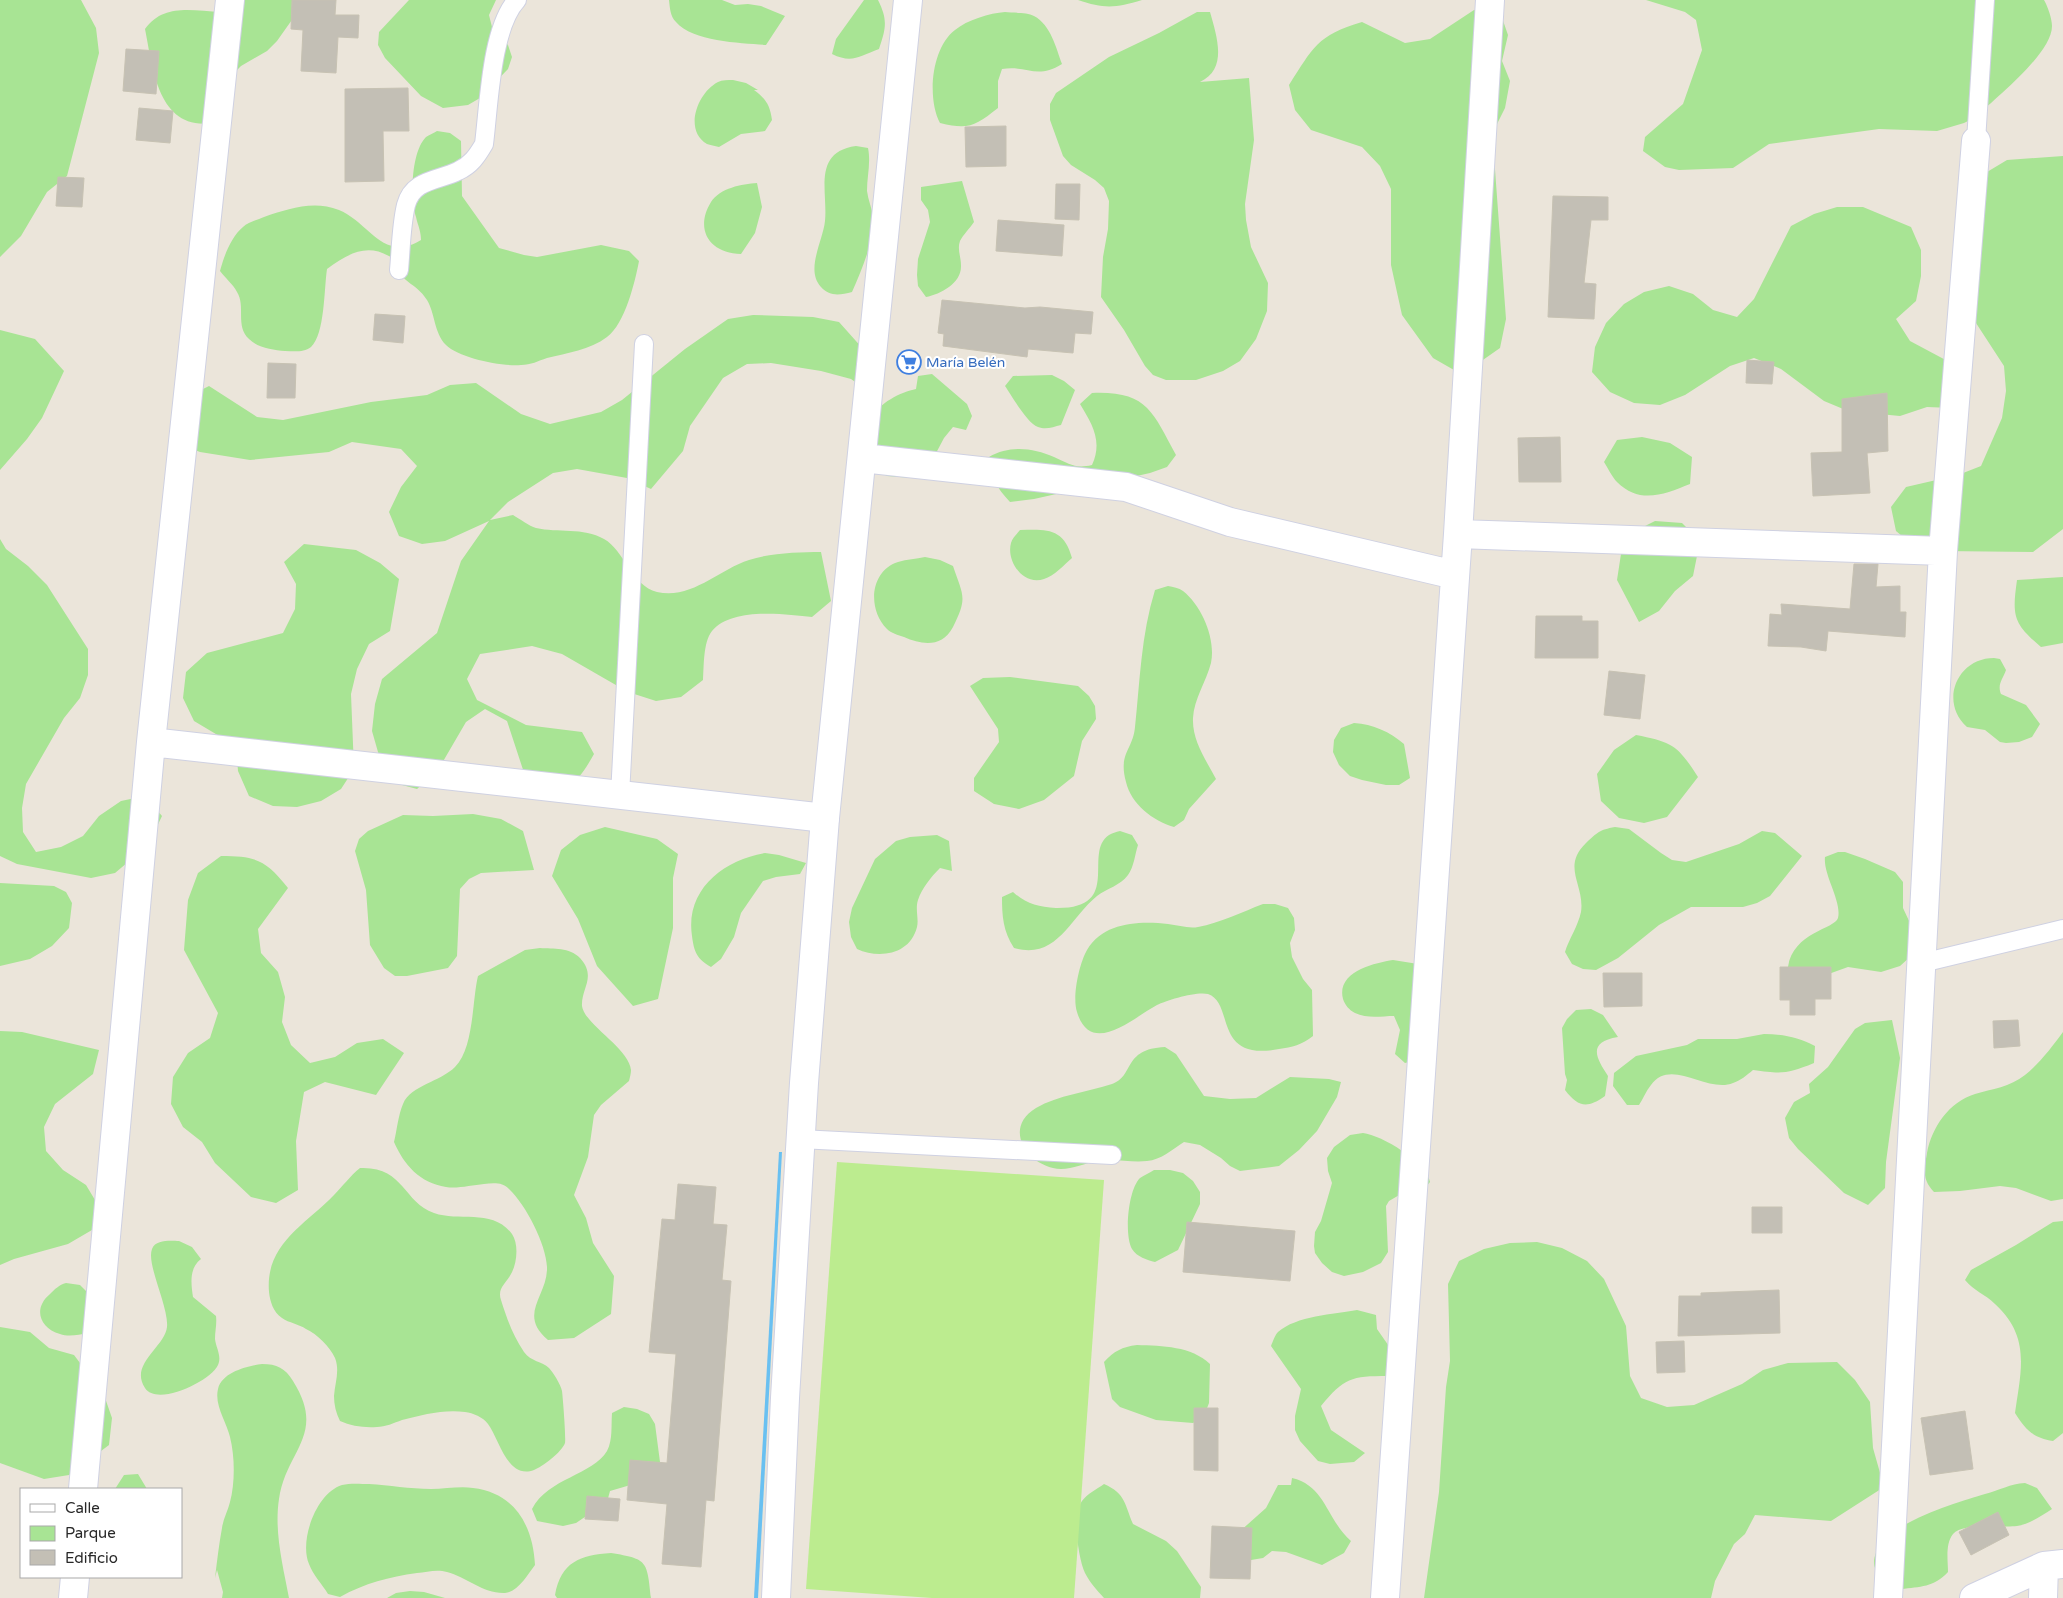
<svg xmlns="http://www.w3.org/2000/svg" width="2063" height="1598" viewBox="0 0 2063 1598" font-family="'Varela Round',sans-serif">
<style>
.green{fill:#a8e494}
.pitch{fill:#bcec8f}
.water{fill:#69c0f1}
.building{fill:#c3bfb5;stroke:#c7c2b3}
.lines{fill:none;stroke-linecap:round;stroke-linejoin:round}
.lane-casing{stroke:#cfd1e2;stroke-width:20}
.street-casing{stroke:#cfd1e2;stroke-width:30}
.secondary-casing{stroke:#cfd1e2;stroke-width:30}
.lane{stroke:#fff;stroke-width:18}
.street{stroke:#fff;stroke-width:28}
.secondary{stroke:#fff;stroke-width:28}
.labels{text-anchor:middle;stroke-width:4;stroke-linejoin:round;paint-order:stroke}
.shop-label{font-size:14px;fill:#366cbe;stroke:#fff;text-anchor:start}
</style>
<rect width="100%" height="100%" fill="#ebe5da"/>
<path class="green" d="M0,0h81l15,28 3,25 -32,123 -20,16 -26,44 -21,21z
M227,0h79l-29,41 -10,10 -26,15 -9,9 -19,48c-55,8 -60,-54 -68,-94 19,-26 47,-18 76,-17z
M409,0h87l-7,15 3,12 16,18 4,12 -4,12 -28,29 -12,7 -25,3 -22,-12 -36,-38 -7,-13 1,-13z
M669,0h53l13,5 13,-1 13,2 24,10 -19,29c-24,-2 -73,-3 -90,-23 -6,-6 -6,-14 -7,-22z
M864,0h14c10,20 8,28 1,49 -19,7 -27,15 -47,5l4,-15z
M1078,0h64c-26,8 -38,9 -64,0z
M1646,0h398c4,7 8,19 8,26 0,28 -57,72 -76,91l-12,6 -27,8 -58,-2 -110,15 -36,24 -54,2 -14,-3 -22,-16 2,-14 38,-33 19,-54 -6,-30 -11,-8z
M1474,10l26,2 8,23 -6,26 8,20 -5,27 -11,22v26l12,163 -6,29 -20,14 -26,8 -21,-12 -31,-43 -11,-50v-76l-11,-23 -18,-19 -51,-17 -16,-20 -6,-25c24,-37 28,-50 73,-63l43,21 25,-4z
M1005,12c8,1 22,0 29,4 17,9 22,32 28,48 -26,16 -34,1 -60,5l-4,12v27c-23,18 -29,22 -58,15 -13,-24 -9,-75 15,-93 12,-10 35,-17 50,-18z
M1197,12h13c7,25 18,57 -10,70l49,-4 5,62 -9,64 1,16 5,27 17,36 -1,28 -11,28 -16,22 -17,10 -27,9h-30l-13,-5 -8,-9 -21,-36 -23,-33 2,-40 5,-28 1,-28 -5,-13 -9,-8 -24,-15 -8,-9 -13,-36v-16l6,-11 53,-36 50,-24z
M733,80l13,3 12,7h-4c12,9 16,15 18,30l-7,11 -24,3 -22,13c-4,-1 -9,-2 -12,-3 -24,-14 -9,-52 11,-62 4,-2 10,-2 15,-2z
M437,131l13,2 11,8 1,55 37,52 25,7 13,2 64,-12 28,6 10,10c-4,21 -14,63 -32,76 -17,13 -40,16 -60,21 -9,3 -16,7 -26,7 -18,2 -62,-7 -75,-20 -12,-12 -11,-32 -19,-45 -12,-19 -26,-15 -32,-40 -26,-19 -46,-7 -68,9 -3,20 -2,65 -16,78 -8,6 -18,4 -26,4 -12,-1 -27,-3 -36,-12 -14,-13 -3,-33 -12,-47 -4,-8 -12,-14 -17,-21 4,-15 11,-34 23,-44 5,-5 14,-7 21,-10 24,-8 49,-17 75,-7 31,13 44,53 82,30 0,-9 -3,-14 -5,-23 -6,-19 -5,-65 10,-80 3,-2 8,-4 11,-6z
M856,146l12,2c3,15 -1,28 -1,43 1,9 5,17 6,26 1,25 -11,52 -21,75 -12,3 -22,5 -31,-5 -16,-17 2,-46 4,-66 3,-29 -13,-69 31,-75z
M2063,156v373l-30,23 -92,-1 -26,-4 -19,-16 -5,-24 15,-20 52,-12 23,-9 21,-48 4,-27 -2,-25 -28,-43 -7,-26 13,-122 25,-15z
M962,181l12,41c-4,6 -11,13 -14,19 -3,8 1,16 1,24 1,18 -20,29 -35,32l-8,-11 -1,-11 1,-16 12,-37 -2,-12 -7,-10v-13z
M757,183l5,24 -7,26 -14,21c-31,-1 -47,-24 -30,-52 9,-14 31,-18 46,-19z
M1837,207h26l48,20 10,23v26l-5,25 -20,18 14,22 45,24 -3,43 -25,-1 -27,9 -52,-5 -24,-10 -43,-32 -27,-11 -24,8 -45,29 -25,10 -26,-2 -24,-11 -18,-20 3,-25 11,-24 18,-19 20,-12 25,-6 24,8 20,16 24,7 17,-18 37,-73 23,-12z
M753,315l60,2 26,5 33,37 -1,34 -20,-14 -30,-8 -50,-8 -24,1 -24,14 -33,48 -7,25 -32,38 -24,-11 -50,-9 -24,4 -45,29 -18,18 23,-5c7,4 16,11 23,13 22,5 47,-1 68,11 20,11 28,47 53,53 34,8 61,-22 92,-32 21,-7 50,-8 72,-8l10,49 -19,16c-28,-3 -80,-10 -100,14 -9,11 -8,36 -9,49l-22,17 -25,4 -28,-9 -66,-38 -30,-8 -52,8 -13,25 10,21 49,25 56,7 12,22c-18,32 -26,37 -62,43l-25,-76 -22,-12 -19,13 -28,48 -21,19 -26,-7 -11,-23 -8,-28 3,-27 7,-25 55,-46 24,-72 28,-40 -44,20 -23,3 -23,-8 -10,-24 12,-25 16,-21 -16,-17 -49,-7 -23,10 -79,8 -50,-8 -23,-9 10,-46 22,-11 48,31 26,3 88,-18 56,-7 23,-10 26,-2 45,31 29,10 51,-12 21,-12 63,-51 43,-30z
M0,330l35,9 29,32 -22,47 -15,21 -27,31z
M932,374l35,30 5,12 -6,14 -13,-3 -9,11 -18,34 -14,6 -25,-2 -11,-6c-1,-10 -6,-44 -4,-51 6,-16 29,-27 44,-30l2,-13z
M1052,375l12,6 11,9 -14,35c-8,2 -15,5 -23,2 -11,-4 -26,-31 -33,-41l8,-10z
M1092,393c55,-2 60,18 84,62l-9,12 -17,6 -116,26 -24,3c-13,-14 -21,-26 -21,-45 21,-12 44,-9 65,0 16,7 21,12 38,8 11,-24 0,-41 -12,-61z
M1642,437l28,6 22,14 -2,27c-25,10 -50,21 -73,-2 -5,-5 -9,-14 -13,-20l13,-22z
M1655,521l27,2 18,18 -7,35 -18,15 -16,20 -20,11 -22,-42 4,-26 12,-22z
M1020,530c27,-1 44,-2 52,28 -8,7 -18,18 -28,21 -21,7 -38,-18 -33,-36 1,-5 6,-9 9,-13z
M0,539l6,10 22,17 19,19 41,64v26l-8,23 -16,20 -38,66 -4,24 1,24 13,20 25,-5 22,-11 16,-20 22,-15 24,-5 17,20 -11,23 -17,18 -19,16 -24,5 -74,-14 -17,-8z
M304,544l52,6 24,13 19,16 -9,52 -21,13 -12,25 -6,25 3,75 -13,20 -20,12 -24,6 -24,-1 -24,-10 -11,-25 -2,-25 -42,-25 -11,-23 3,-26 21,-19 76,-20 12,-24 1,-25 -12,-22z
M925,557l15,3 13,6c10,30 15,31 0,61 -11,21 -31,18 -49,10 -6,-2 -13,-4 -17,-8 -20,-20 -17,-58 11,-67 9,-3 18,-3 27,-5z
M2063,577v66l-22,4c-28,-24 -29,-31 -24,-67z
M1168,586c5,1 11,2 15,5 19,15 33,48 28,72 -5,19 -17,36 -18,55 -1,23 13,42 23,61l-27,30 -5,11 -10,7c-21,-6 -43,-23 -48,-45 -8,-29 7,-32 9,-55 5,-46 6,-92 20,-137z
M1994,658l6,1 6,11c-3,9 -9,14 -5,24l25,11 14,19 -8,13 -13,5 -13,1 -6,-1 -15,-12 -18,-3c-28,-25 -10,-69 27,-69z
M1010,677l68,9 11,10 6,10 1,13 -14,22 -8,35 -30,24 -25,9 -25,-5 -20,-13v-13l25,-36 -1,-13 -28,-43 13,-8z
M1354,723c19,1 36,9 50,21l6,34 -11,7h-13l-24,-5 -12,-4 -11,-11 -6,-13 1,-12 7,-12z
M1636,735c37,7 42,11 62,42l-31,40 -23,6 -25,-5 -18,-17 -4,-27 17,-24z
M473,814l28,5 22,12 11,39 -53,3 -12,6 -9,10 -3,67 -9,12 -41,8h-12l-11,-8 -14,-23 -4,-55 -11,-39 4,-12 9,-8 35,-16 30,1z
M605,827l52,12 21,15 -5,24v50l-15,71 -25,7 -36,-40 -19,-47 -26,-43 9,-26 19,-15z
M1615,827l14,2 32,24 11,7 14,2 53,-18 23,-13 13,2 27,23 -32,40 -13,7 -14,4h-52l-32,18 -41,33 -22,12 -13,-1 -11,-5 -7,-12c4,-13 13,-26 16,-40 4,-27 -20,-45 5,-69 12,-11 13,-13 29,-16z
M1120,831l12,4 6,10c-3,9 -4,22 -10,30 -8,11 -21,13 -31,21 -28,23 -40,64 -83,52 -11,-17 -12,-32 -12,-51l11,-5c13,12 25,15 43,16 68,1 26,-55 53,-73 3,-2 7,-3 11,-4z
M937,835l12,6 3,30 -12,-3c-9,9 -18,20 -22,32 -3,9 1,19 -1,27 -7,28 -38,32 -60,22l-6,-12 -2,-15 3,-14 23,-49 21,-18 14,-4z
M1838,852h7l20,7 30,13 8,10v26l7,15v34l-10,9 -19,6 -33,-5 -25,9 -35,-9c5,-35 47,-38 50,-49 4,-17 -15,-43 -13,-61z
M765,853l14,2 27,8 -6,11 -24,3 -13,4 -22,32 -7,24 -13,22 -10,8c-14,-8 -17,-15 -19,-31 -7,-46 31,-76 73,-83z
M221,856c35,0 45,4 67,32l-30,41 3,24 17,19 7,25 -3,25 9,23 19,18 25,-6 22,-14 26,-4 21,14 -28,42 -51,-13 -21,10 -8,49 2,49 -22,13 -25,-6 -36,-34 -13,-21 -19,-15 -12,-23 2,-27 15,-24 22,-15 8,-25 -34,-63 4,-50 10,-27z
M0,883l54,3 12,6 6,11 -3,25 -17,18 -22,13 -30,7z
M1263,904h12l13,4 6,10 1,12 -5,13 2,14 11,22 9,11 1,46c-11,9 -21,11 -34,13 -67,13 -44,-46 -71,-55 -11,-3 -41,6 -51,11 -23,12 -66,53 -80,7 -5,-15 2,-48 10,-62 17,-28 52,-29 81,-26 10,1 21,5 30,3 22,-4 44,-15 65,-23z
M540,948c14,1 29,-1 40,10 17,19 1,30 2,48 2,18 47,42 49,64 0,3 -1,7 -2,11l-28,24 -7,10 -6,42 -14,38 12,23 7,25 21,33 -3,38 -37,24 -26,2c-31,-26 0,-44 -1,-73 -1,-23 -21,-62 -38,-78 -6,-7 -16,-6 -25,-5 -12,1 -27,5 -38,3 -26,-4 -42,-22 -52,-45 3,-12 4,-26 9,-38 8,-19 37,-22 52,-37 19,-19 17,-66 23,-91l47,-26z
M1393,960l25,4 -1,96 -12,3 -10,-9 5,-24 -6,-14c-12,0 -27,3 -39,-3 -6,-3 -10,-8 -12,-14 -7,-27 31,-36 50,-39z
M1591,1009l12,6 15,22c-31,5 -22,21 -10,39l-3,20c-18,13 -27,11 -40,-6l2,-10 -2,-6 -3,-46 5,-9 9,-9z
M1892,1020l8,38 -14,104 -1,26 -17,17 -24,-12 -46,-44 -9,-11 -4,-20 9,-16 16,-9 -1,-9 19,-17 27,-38 10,-6z
M0,1031l22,1 77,18 -6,24 -38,30 -11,23 2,24 17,19 23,15 12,20 -6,25 -24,14 -54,15 -14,6z
M2063,1032v167l-12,2 -35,-13 -16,-2 -40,5 -26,1c-12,-13 -10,-22 -7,-39 5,-26 22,-51 48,-59 17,-5 35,-7 50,-19 14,-11 27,-28 38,-43z
M1764,1034c18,0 35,3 51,12l-1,17c-27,11 -32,11 -61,7 -6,5 -13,11 -20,13 -25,11 -62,-26 -82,2 -5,6 -8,14 -12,20h-12l-14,-19 1,-13 22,-17 51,-11 11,-6h39z
M1165,1047l11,7 28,42 26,3 26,-1 34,-21 39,2 12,3 -4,15 -20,34 -18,19 -20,16 -39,5 -10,-5 -9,-8 -21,-13 -16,-3c-11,7 -23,18 -37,19 -16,2 -33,-3 -49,0 -13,2 -25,8 -37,8 -32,-1 -60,-40 -25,-61 22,-13 52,-16 76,-24 23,-8 10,-35 53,-37z
M1363,1133c19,2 64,30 67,49l-4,5 -25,7 -12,7 -3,5 2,46 -7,11 -18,9 -19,4 -12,-4 -10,-9 -7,-10 -1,-7 1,-14 6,-11 11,-38 -4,-12 -1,-13 7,-11 16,-12z
M360,1168c44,-2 43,34 74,45 25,9 59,-5 78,21 7,10 5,30 -1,40 -5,10 -14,14 -10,26 6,19 12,36 23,52 7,10 18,9 25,16 4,4 12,17 13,23 1,8 4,46 3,52 -3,9 -23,24 -31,27 -27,10 -35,-32 -46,-46 -5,-7 -15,-11 -23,-12 -21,-3 -43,3 -63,8 -8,3 -17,7 -25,7 -13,1 -26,-1 -37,-6 -4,-8 -6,-16 -6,-25 1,-14 6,-25 1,-38 -5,-11 -18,-24 -29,-29 -7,-5 -17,-6 -24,-11 -9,-6 -12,-17 -13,-26 -4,-48 36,-67 65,-97 9,-9 16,-19 26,-27z
M1154,1170h16l13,3 10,8 7,11v12l-22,46 -23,12c-8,-2 -18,-5 -23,-13 -8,-14 -4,-59 8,-71 4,-3 10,-5 14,-8z
M2063,1221v212l-10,8c-20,-3 -28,-12 -38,-28 6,-43 16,-76 -20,-109 -10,-10 -21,-13 -30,-24l6,-10 45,-25 37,-23z
M179,1241l13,6 9,12c-12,9 -10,25 -8,38l23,19c1,8 -1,15 -1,23 1,9 7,17 3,26 -7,16 -61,42 -73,23 -16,-24 20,-41 22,-61 2,-20 -21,-63 -15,-78 4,-10 19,-8 27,-8z
M1537,1242l25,6 25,13 17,18 22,47 4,50 11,22 26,9 27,-2 48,-21 21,-14 25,-7 49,-1 18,18 15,22 3,46 11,39 -53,34 -76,-6 -10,19 -11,10 -19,37 -4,17h-287l15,-106 7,-105 4,-26 -2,-77 11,-23 25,-12 26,-6z
M66,1283l14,2 13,13 -6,35c-8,2 -19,4 -27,1 -21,-6 -27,-26 -10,-40 5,-5 9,-9 16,-11z
M1357,1310l19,5 1,14 16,23 -5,24c-37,0 -44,2 -67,30l10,24 34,23 -11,9 -24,2 -12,-3 -18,-20 -5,-11v-14l6,-27 -30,-43c2,-5 4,-11 7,-14 18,-16 56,-18 79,-22z
M0,1327l30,5 19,16 25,7 30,40 8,23 -3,27 -40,30 -25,4 -44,-16z
M1137,1345c26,1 54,1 73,19l-1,39 -5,13 -11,7 -37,-3 -36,-13 -8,-8 -8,-37c10,-11 18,-15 33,-17z
M262,1364c15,0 23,4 31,17 34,54 -7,69 -14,118 -5,33 4,67 10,99h-67l1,-6 -6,-22 -2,8c2,-17 4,-34 7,-50 1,-9 6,-17 8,-26 5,-19 5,-45 0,-65 -3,-14 -16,-32 -12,-48 4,-17 29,-23 44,-25z
M624,1407l13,2 12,5 6,10 5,38 -7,11 -9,8 -34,10 -3,11 -31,21 -13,3 -26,-5 -5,-12c16,-31 61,-34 75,-58 6,-11 4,-26 5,-38z
M138,1474l9,15h-32l9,-14z
M1292,1478c34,8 34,41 59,63l-7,12 -22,12 -36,-13 -14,-1 -9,7 -12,2 -12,-1 -1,-26 28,-25 12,-23h13z
M2025,1483l12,5 15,21c-11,7 -22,15 -35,17 -16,2 -54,-4 -64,8 -8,10 -5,27 -5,38 -14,15 -28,15 -47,17 -9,-6 -26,-13 -27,-25 -1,-39 83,-61 111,-70 15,-4 25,-10 40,-11z
M369,1484c20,1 41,5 62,5 14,0 29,-3 42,-1 42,5 60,38 62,77 -7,9 -17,27 -30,28 -21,1 -39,-16 -58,-21 -10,-3 -20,0 -30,1 -28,4 -52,10 -77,24l-12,-3c-6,-10 -15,-19 -19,-30 -10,-23 7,-71 33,-79 8,-2 19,-1 27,-1z
M1104,1484c22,10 20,19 29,40l33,17 11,10 24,36 -1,11h-96c-7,-8 -14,-15 -19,-25 -7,-15 -13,-59 -3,-72 5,-7 15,-12 22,-17z
M611,1553c37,6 36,8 40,45h-94l-2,-3c6,-33 25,-40 56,-42z
M410,1591l14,1 21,6h-58l9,-5z"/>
<path class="pitch" d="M837,1162l267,18 -30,418h-142l-126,-9z"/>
<path class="water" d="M779,1152h3l-24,446h-4z"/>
<path class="building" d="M292,0h44l-1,15h24l-1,23 -20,-1 -2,36 -35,-2 2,-41 -12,-1z
M126,49l33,2 -3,43 -33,-3z
M408,88l1,43h-26l1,50 -39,1v-93z
M139,108l34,3 -3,32 -34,-3z
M1006,126v40l-40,1 -1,-40z
M58,177l26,1 -2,29 -26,-1z
M1056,184h24l-1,36 -24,-1z
M1553,196l55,1v23h-17l-7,63 12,1 -2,35 -46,-2z
M998,220l66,5 -2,31 -66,-5z
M942,300l83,8 15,-1 53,5 -2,22 -16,-1 -2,20 -45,-4 -1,8 -84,-11 1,-12 -6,-1z
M375,314l30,2 -2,27 -30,-3z
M1747,360l27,2 -2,22 -26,-1z
M268,363l28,1 -1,34h-28z
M1887,393l1,58 -21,2 3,40 -57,3 -2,-43 31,-1v-53z
M1560,437l1,45h-42l-1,-44z
M1854,564h24l-2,23 24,-1v26h6l-1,25 -77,-6 -2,20 -25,-4 -33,-1 2,-32 12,1 -1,-11 69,5z
M1536,616h46v5h16v37h-63z
M1609,671l36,4 -5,44 -36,-4z
M1780,967h51v32h-16v16h-25v-15h-10z
M1603,973h39v33l-38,1z
M2018,1020l2,26 -26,2 -1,-27z
M678,1184l38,3 -3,37 14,1 -5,55 9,1 -17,220 -8,-1 -5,67 -39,-3 5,-60 -40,-4 3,-40 37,3 9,-109 -27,-2 13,-133 13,1z
M1752,1207h30v26h-30z
M1187,1222l108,9 -5,50 -107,-9z
M1779,1290l1,43 -102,3 1,-40h22v-3z
M1684,1341l1,31 -28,1 -1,-31z
M1194,1408h24v63l-24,-1z
M1965,1411l8,58 -43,6 -9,-57z
M587,1496l33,3 -2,22 -33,-2z
M1998,1512l11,23 -38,20 -12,-23z
M1212,1526l40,2 -2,51 -40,-1z"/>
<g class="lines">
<g class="lane-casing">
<path id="lane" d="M1976,141l9,-141
M399,270c2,-21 2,-44 7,-65 7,-26 32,-24 52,-34 13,-6 19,-15 26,-27 5,-39 7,-116 33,-144
M620,795l24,-451
M1922,963l141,-34
M800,1139l312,16"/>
</g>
<g class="street-casing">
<path id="street" d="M862,458l264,29 104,35 225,53
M1458,534l485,17
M151,742l674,76
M83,1489l68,-747 79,-742
M73,1598l2,-21
M1385,1598l73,-1064 32,-534
M1888,1598l55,-1047 33,-410
M1974,1598l70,-32 19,-2
M2043,1598l1,-32"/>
</g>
<g class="secondary-casing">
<path id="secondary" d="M776,1598l9,-200 19,-315 21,-265 83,-818"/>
</g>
<use href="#lane" class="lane"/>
<use href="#street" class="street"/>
<use href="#secondary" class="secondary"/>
</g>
<defs>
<g id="supermarket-ring" transform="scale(1.25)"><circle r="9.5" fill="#fff" stroke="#3f7fe0" stroke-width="1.5"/><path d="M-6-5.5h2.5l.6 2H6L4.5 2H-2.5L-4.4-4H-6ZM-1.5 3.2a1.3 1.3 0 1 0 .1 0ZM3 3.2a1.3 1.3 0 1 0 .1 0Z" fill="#3f7fe0"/></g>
</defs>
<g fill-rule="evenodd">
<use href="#supermarket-ring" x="909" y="362"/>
</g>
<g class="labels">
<g class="shop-label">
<text x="926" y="367">María Belén</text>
</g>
</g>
<rect x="20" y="1488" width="162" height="90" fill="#ffffff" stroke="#a9a9a9"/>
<rect x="30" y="1504" width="25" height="8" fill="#ffffff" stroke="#a9a9a9"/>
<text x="65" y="1513" font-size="15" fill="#282828">Calle</text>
<rect x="30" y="1526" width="25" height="15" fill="#a8e494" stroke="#a9a9a9"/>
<text x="65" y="1538" font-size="15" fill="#282828">Parque</text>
<rect x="30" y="1550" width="25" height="15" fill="#c3bfb5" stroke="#a9a9a9"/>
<text x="65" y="1563" font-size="15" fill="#282828">Edificio</text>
</svg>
